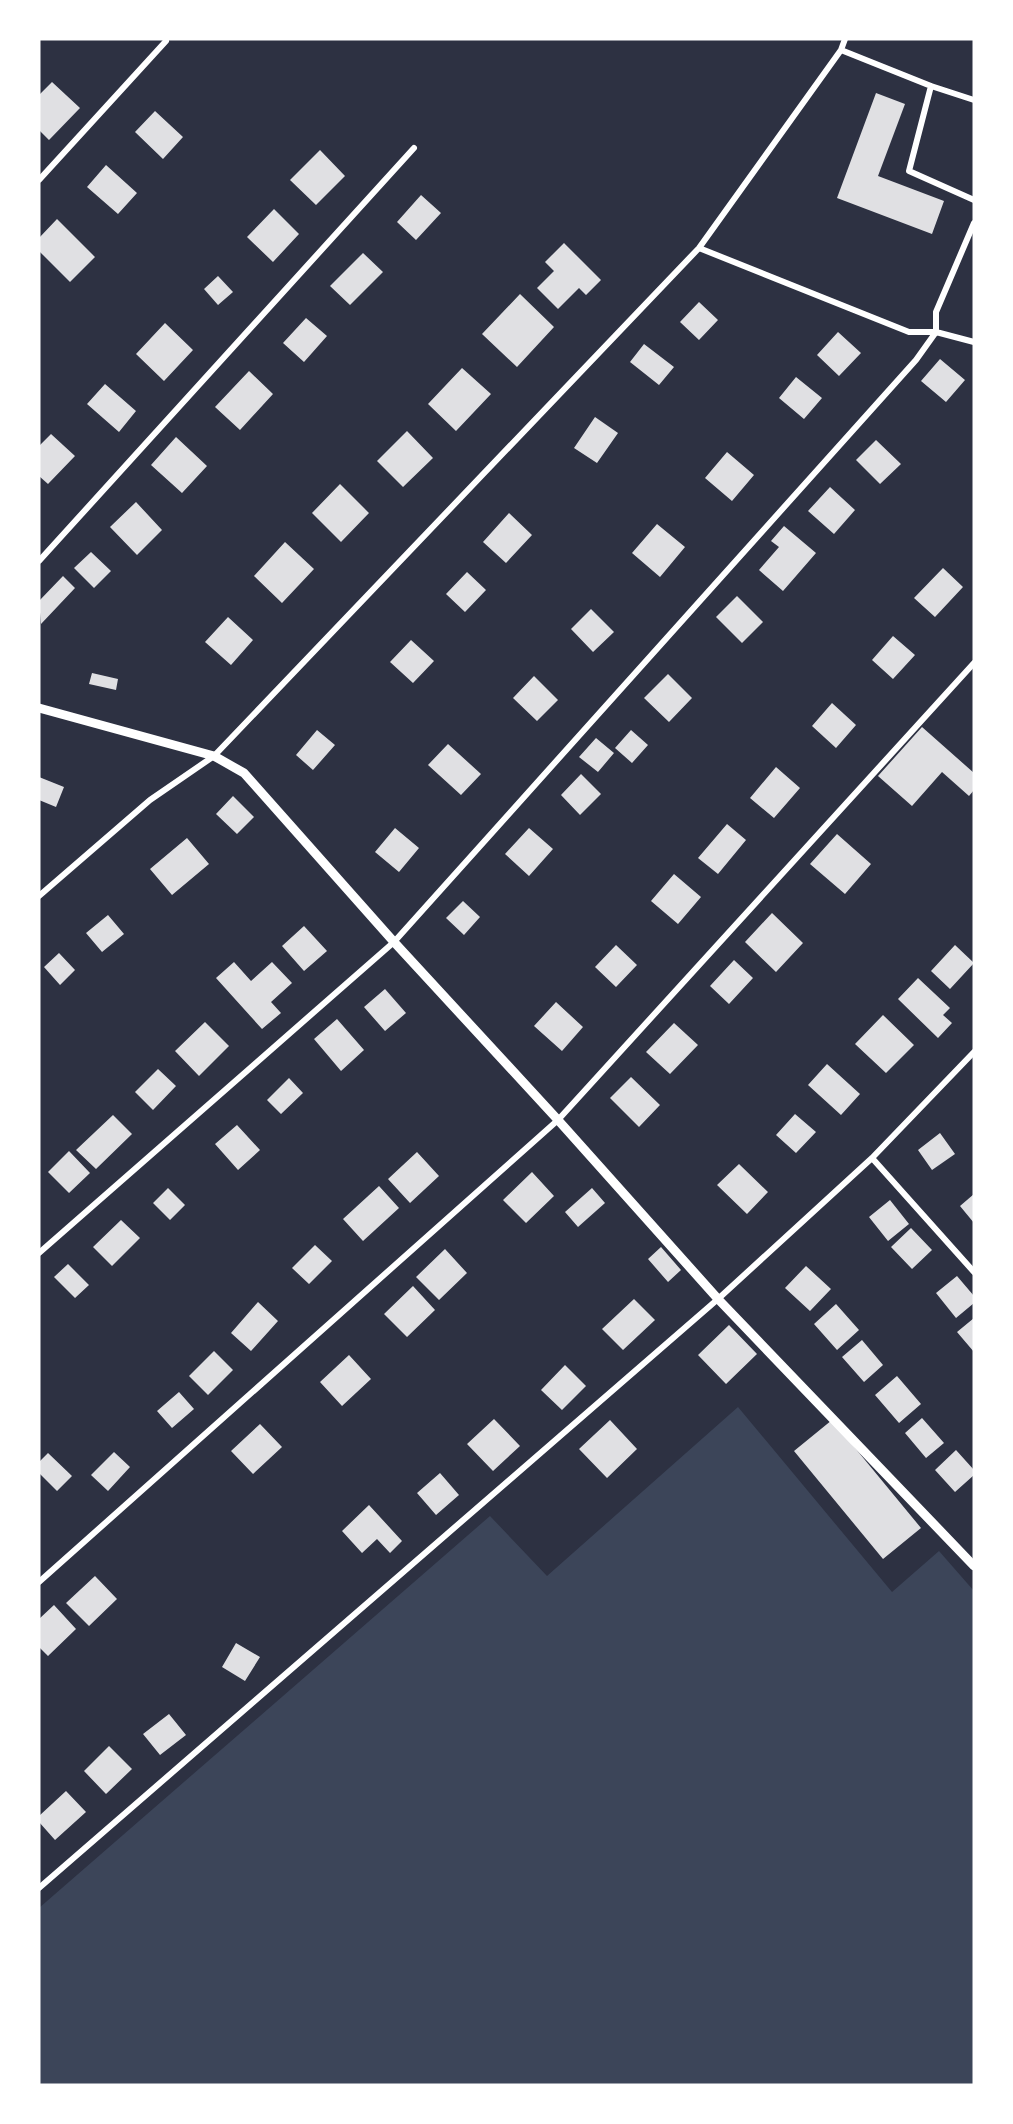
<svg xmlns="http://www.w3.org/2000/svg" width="1013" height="2124" viewBox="0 0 1013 2124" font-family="Lato,sans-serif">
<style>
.green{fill:#3c4559}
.building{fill:#e0e0e3}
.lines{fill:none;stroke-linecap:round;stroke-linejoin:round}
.minor{stroke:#fff;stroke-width:6}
.tertiary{stroke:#fff;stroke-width:9}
</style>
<rect width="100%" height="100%" fill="#2d3142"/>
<path class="green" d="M738,1407l154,185 47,-41 35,40v494h-935v-177l451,-392 57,60z"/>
<path class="building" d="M52,82l28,26 -31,32 -10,-10v-35z
M876,93l29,11 -27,72 66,25 -12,33 -95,-36z
M155,111l28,26 -20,22 -28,-27z
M320,150l25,26 -29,29 -26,-25z
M106,165l31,28 -19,21 -31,-27z
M421,195l20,18 -25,27 -19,-18z
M274,209l25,25 -26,28 -26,-25z
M57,219l38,38 -25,25 -31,-31v-13z
M564,243l37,37 -15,15 -7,-7 -21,21 -21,-21 17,-17 -9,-9z
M363,253l20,19 -33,33 -20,-19z
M218,276l15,16 -15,13 -14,-16z
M520,294l34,33 -37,40 -35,-33z
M699,302l19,18 -19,20 -19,-18z
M306,318l21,18 -23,26 -21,-19z
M165,323l28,27 -29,31 -28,-27z
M838,332l23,21 -22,23 -22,-21z
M644,344l30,23 -15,18 -29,-23z
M940,359l25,21 -19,22 -25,-21z
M462,368l29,26 -35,37 -28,-27z
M249,371l24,23 -33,36 -25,-23z
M796,377l26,21 -18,21 -25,-21z
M105,384l31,27 -17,21 -32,-28z
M595,417l23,16 -21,30 -23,-15z
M407,431l26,27 -30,29 -26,-26z
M51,434l24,22 -27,28 -9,-8v-30z
M176,437l31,29 -25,27 -31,-28z
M876,440l25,24 -21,20 -24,-24z
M727,452l27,23 -22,26 -27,-23z
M340,484l29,29 -28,29 -29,-29z
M830,487l25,23 -21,24 -26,-23z
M136,502l26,28 -25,25 -27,-28z
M509,513l23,22 -26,28 -23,-21z
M657,524l28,23 -25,30 -28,-24z
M784,526l32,27 -33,38 -24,-21 20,-23 -8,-6z
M285,542l29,27 -32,34 -28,-27z
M91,552l20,19 -17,17 -20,-20z
M943,568l20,19 -28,30 -21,-19z
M467,572l19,18 -21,22 -19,-18z
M63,576l12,12 -34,36 -2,-23z
M737,596l26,26 -21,21 -26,-26z
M591,609l23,23 -21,20 -22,-23z
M228,617l25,23 -22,25 -26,-23z
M893,636l22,19 -22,24 -21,-19z
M411,640l23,21 -21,22 -23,-21z
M92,673l26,6 -2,11 -27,-6z
M668,674l24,24 -23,24 -25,-24z
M534,676l24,24 -21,21 -24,-23z
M832,703l24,22 -20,23 -24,-22z
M922,727l52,46v17l-5,6 -27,-24 -30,34 -34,-30z
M317,730l18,15 -22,25 -17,-15z
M631,730l17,15 -16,18 -17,-15z
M596,738l18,15 -16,19 -19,-15z
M448,744l33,30 -20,21 -33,-30z
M776,767l24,21 -26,30 -24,-20z
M581,774l20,20 -21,21 -19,-20z
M39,777l25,10 -8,20 -17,-7z
M233,796l21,21 -17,17 -21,-20z
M727,824l19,16 -28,34 -20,-16z
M395,828l24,20 -20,24 -24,-20z
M529,828l24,21 -24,27 -24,-22z
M837,834l34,30 -26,30 -35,-30z
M187,838l22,26 -37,31 -22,-26z
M674,874l27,23 -23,27 -27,-23z
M463,901l17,16 -16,18 -18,-17z
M772,913l31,30 -27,29 -31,-30z
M108,915l16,19 -22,18 -16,-19z
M304,926l23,25 -23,20 -22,-25z
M616,945l21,20 -21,22 -21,-20z
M955,945l19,18 -24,26 -19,-18z
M59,953l16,17 -15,15 -16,-18z
M734,960l19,18 -24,26 -19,-18z
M234,962l17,19 21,-19 20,21 -21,19 10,11 -19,16 -46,-51z
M918,978l32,30 -7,7 9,8 -14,15 -40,-39z
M385,989l21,24 -21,18 -21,-24z
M556,1002l27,25 -21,24 -28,-25z
M883,1015l31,30 -28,28 -31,-29z
M337,1019l27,31 -23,21 -27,-32z
M205,1022l24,24 -30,30 -24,-25z
M674,1023l24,22 -28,29 -24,-22z
M827,1064l33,30 -19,21 -33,-30z
M158,1069l18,17 -23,24 -18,-18z
M631,1077l29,28 -21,22 -29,-29z
M289,1078l14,15 -22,21 -14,-14z
M795,1114l21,18 -20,21 -20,-18z
M113,1115l19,19 -36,35 -20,-19z
M237,1125l23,25 -22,20 -23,-26z
M940,1133l15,21 -23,16 -14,-20z
M69,1151l21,22 -21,20 -21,-21z
M417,1152l22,24 -29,27 -22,-24z
M739,1164l29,28 -21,22 -30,-29z
M532,1172l22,24 -28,27 -23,-23z
M379,1186l20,22 -36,33 -20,-22z
M168,1188l17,17 -15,15 -17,-17z
M592,1188l13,15 -27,24 -13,-15z
M974,1194v29l-14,-17z
M890,1200l19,24 -21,17 -19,-24z
M121,1220l19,18 -28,28 -19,-19z
M911,1228l21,22 -20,19 -21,-22z
M315,1245l17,16 -23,23 -17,-16z
M661,1247l20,23 -13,12 -20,-23z
M445,1249l22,24 -28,27 -23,-23z
M68,1264l21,21 -14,13 -21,-21z
M806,1266l25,23 -21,22 -25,-23z
M957,1276l17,20v7l-18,15 -20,-25z
M413,1286l22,24 -28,27 -23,-23z
M634,1299l21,21 -32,30 -21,-21z
M258,1302l20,19 -27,30 -20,-18z
M836,1304l23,26 -22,20 -23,-26z
M974,1318v34l-17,-20z
M729,1325l28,29 -31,30 -28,-29z
M862,1340l21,25 -19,17 -22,-25z
M214,1351l19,19 -25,25 -19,-19z
M349,1355l22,24 -29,27 -22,-24z
M565,1365l21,21 -24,24 -21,-20z
M897,1376l24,28 -22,19 -24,-28z
M179,1392l15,17 -22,19 -15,-17z
M922,1418l22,25 -18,15 -21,-25z
M494,1419l26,27 -27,25 -26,-27z
M610,1420l27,29 -30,29 -28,-29z
M832,1420l89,108 -38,31 -89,-108z
M260,1424l22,23 -29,27 -22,-23z
M956,1450l18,20v5l-19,17 -20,-22z
M114,1452l16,15 -22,24 -17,-16z
M48,1453l24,23 -15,15 -18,-18v-11z
M440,1473l19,22 -23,20 -19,-22z
M369,1505l33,36 -12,12 -13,-14 -15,14 -20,-22z
M95,1576l22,23 -28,27 -23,-23z
M54,1605l22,24 -28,27 -9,-9v-28z
M236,1643l24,14 -15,24 -23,-14z
M169,1714l17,21 -26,20 -17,-21z
M109,1746l23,23 -26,25 -22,-23z
M66,1791l20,21 -31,28 -16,-18v-6z"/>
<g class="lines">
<path class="minor" d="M841,50l90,36 43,14
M931,86l-22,85 65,29
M39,180l127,-139
M699,248l210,84h27l38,10
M39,561l375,-413
M39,896l111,-96 64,-44 485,-508 142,-198 4,-11
M872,1158l102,114
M39,1253l355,-311 522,-582 20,-28v-20l38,-89
M39,1582l519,-462 416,-457
M39,1888l679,-589 154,-141 102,-106"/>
<path class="tertiary" d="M39,708l175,48 30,17 150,169 164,178 160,179 256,267"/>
</g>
<rect width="1013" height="2124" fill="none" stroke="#ffffff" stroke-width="81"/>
</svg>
